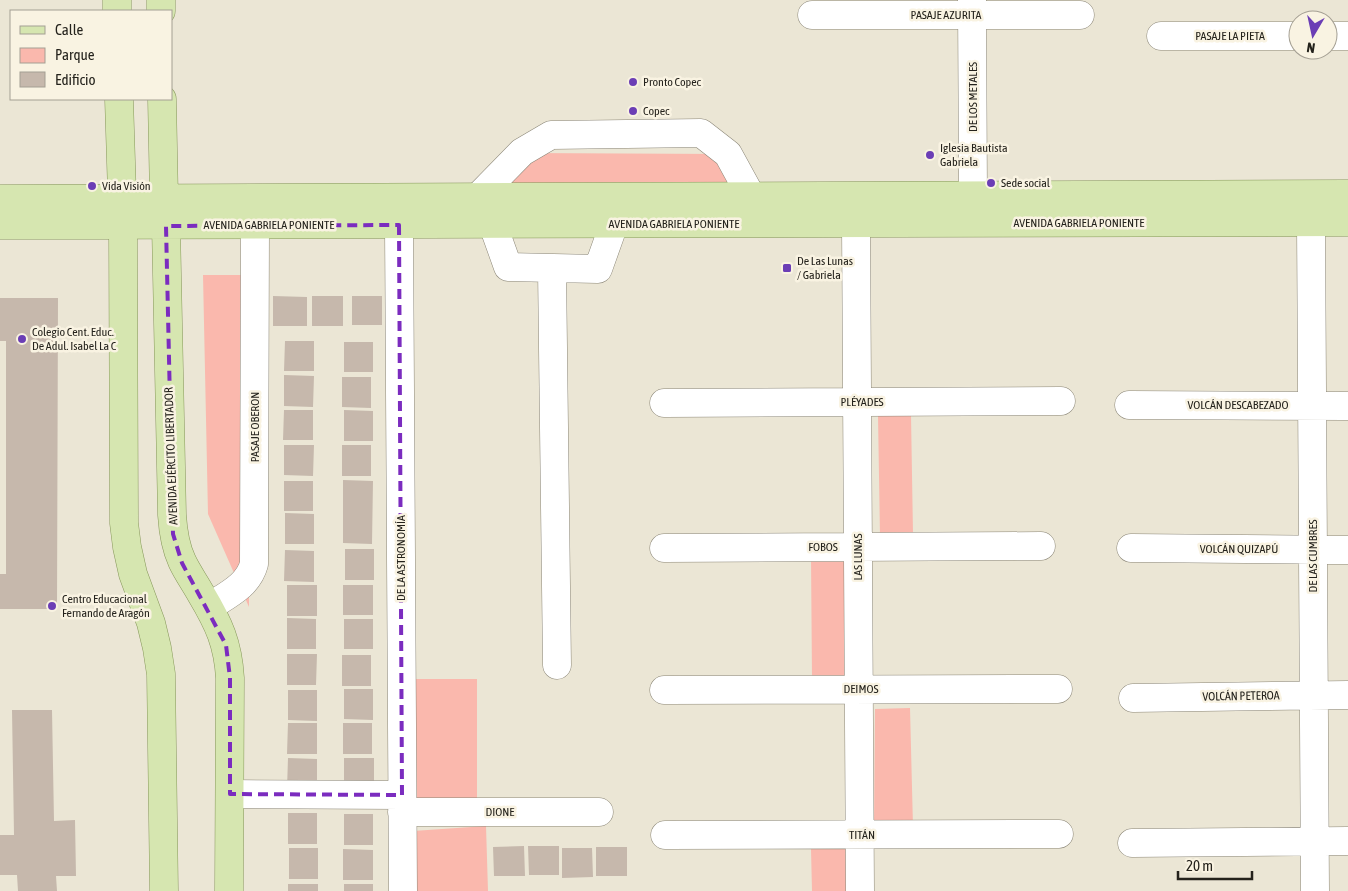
<svg xmlns="http://www.w3.org/2000/svg" width="1348" height="891" viewBox="0 0 1348 891" font-family="'Asap Condensed',sans-serif">
<style>
.green{fill:#fab8ad}
.building{fill:#c6b8ac}
.lines{fill:none;stroke-linecap:round;stroke-linejoin:round}
.minor-casing{stroke:#8b8677;stroke-width:29}
.major-casing{stroke:#86975a;stroke-width:29}
.minor{stroke:#fff;stroke-width:28}
.major{stroke:#d6e6b0;stroke-width:28}
.marked{fill:none;stroke:#7b2cbf;stroke-width:4;stroke-dasharray:10 6;stroke-linejoin:round}
.poi-dot{fill:#6b3eb5;stroke:#f9f3e2;stroke-width:2}
.labels{text-anchor:middle;stroke-width:5;stroke-linejoin:round;paint-order:stroke}
.street-label{font-size:12px;fill:#24221c;stroke:#f9f3e2}
.poi-label{font-size:12px;fill:#24221c;stroke:#f9f3e2;text-anchor:start}
</style>
<rect width="100%" height="100%" fill="#ebe6d5"/>
<path class="green" d="M523,153l201,1 22,47 -259,1z
M203,275h46v332l-41,-93z
M878,415h33l2,119 -33,2z
M811,556l35,2 1,122h-35z
M408,679h69v123l-69,1z
M910,708l3,119 -39,1 1,-119z
M486,826l2,65h-73l-2,-60z
M856,846v45h-44l-1,-42z"/>
<path class="building" d="M273,296l34,1v29h-34z
M312,296h31v30h-31z
M352,296h30v29h-30z
M0,298h58l-1,311h-57v-35h6v-233h-6z
M285,341h29v30h-30z
M344,342h29v30h-29z
M284,375l30,1 -1,31 -29,-1z
M342,377h29v31l-29,-1z
M284,410h29v30h-30z
M344,410l29,1v30h-29z
M284,445h30l-1,31 -29,-1z
M342,445h29v31h-29z
M343,480l30,1 -1,63 -29,-1z
M284,481h29v30h-29z
M285,513l29,1v30h-29z
M345,549h29v31h-29z
M285,550l29,1v31l-30,-1z
M287,585h30v31h-30z
M343,585h30v30h-30z
M287,618l29,1v30h-29z
M344,619h29v30h-29z
M287,654h30l-1,31h-29z
M342,655h29v31h-29z
M344,689h29v31l-29,-1z
M288,690h29v31l-29,-1z
M12,710h40l2,111 21,-1 1,56h-20l1,15h-39l-1,-16h-17v-40h14z
M288,723h29v31h-30z
M343,723h29v31h-29z
M288,758l29,1v30h-30z
M344,758h30v31l-30,-1z
M288,813h29v31h-29z
M344,814h29v31h-29z
M524,846l1,30h-31l-1,-29z
M528,846h31v29h-30z
M596,847h31v29h-31z
M289,848h29v31h-29z
M562,848h30l1,29 -31,1z
M343,849l30,1v30h-30z
M288,884h30v7h-30z
M344,884h29v7h-29z"/>
<g class="lines">
<g class="minor-casing">
<path id="minor" d="M972,0l1,195
M812,15h268
M1161,36h137
M1328,36h20
M478,197l44,-45 29,-17 150,-2 27,21 23,42
M1311,222l4,669
M856,223l4,668
M399,225l4,666
M493,225l15,42 90,2 16,-45
M552,269l5,396
M664,403l397,-2
M1129,405l219,1
M664,548l377,-2
M1131,548l217,2
M209,607c18,-12 39,-21 45,-43l1,-339
M664,690l394,-1
M1133,698l215,-3
M230,794l172,1
M402,812h197
M665,835l394,-1
M1132,843l216,-2"/>
</g>
<g class="major-casing">
<path id="major" d="M117,0v11
M161,0v11
M119,99l4,126 1,298 3,24 6,27 18,49 6,25 4,26 3,217
M162,99l2,99 2,28 6,289c1,16 3,31 10,46 5,11 13,22 19,33 18,30 27,50 29,84l-1,213
M0,199l1348,-5
M0,225l1348,-3"/>
</g>
<use href="#minor" class="minor"/>
<use href="#major" class="major"/>
</g>
<path class="marked" d="M399,225l3,570 -172,-1v-116l-4,-33 -44,-82 -9,-29 -7,-308z"/>
<g class="poi-dot">
<circle cx="633" cy="82" r="5"/>
<circle cx="633" cy="111" r="5"/>
<circle cx="930" cy="155" r="5"/>
<circle cx="991" cy="183" r="5"/>
<circle cx="92" cy="186" r="5"/>
<rect x="782" y="263" width="10" height="10" rx="2.5"/>
<circle cx="22" cy="339" r="5"/>
<circle cx="52" cy="606" r="5"/>
</g>
<g class="labels">
<g class="street-label">
<text x="946" y="19">PASAJE AZURITA</text>
<text x="1230" y="40">PASAJE LA PIETA</text>
<text transform="translate(973 97) rotate(-90)" y="4">DE LOS METALES</text>
<text x="1079" y="227">AVENIDA GABRIELA PONIENTE</text>
<text x="674" y="228">AVENIDA GABRIELA PONIENTE</text>
<text x="269" y="229">AVENIDA GABRIELA PONIENTE</text>
<text x="862" y="406">PLÉYADES</text>
<text x="1238" y="409">VOLCÁN DESCABEZADO</text>
<text transform="translate(255 427) rotate(-90)" y="4">PASAJE OBERON</text>
<text transform="translate(171 456) rotate(-92)" y="4">AVENIDA EJÉRCITO LIBERTADOR</text>
<text x="823" y="551">FOBOS</text>
<text x="1239" y="553">VOLCÁN QUIZAPÚ</text>
<text transform="translate(1313 556) rotate(-90)" y="4">DE LAS CUMBRES</text>
<text transform="translate(858 557) rotate(-90)" y="4">LAS LUNAS</text>
<text transform="translate(401 558) rotate(-90)" y="4">DE LA ASTRONOMÍA</text>
<text x="861" y="693">DEIMOS</text>
<text transform="translate(1241 696) rotate(-1)" y="4">VOLCÁN PETEROA</text>
<text x="500" y="816">DIONE</text>
<text x="862" y="839">TITÁN</text>
</g>
<g class="poi-label">
<text x="643" y="86">Pronto Copec</text>
<text x="643" y="115">Copec</text>
<text x="940" y="152">Iglesia Bautista<tspan x="940" dy="14">Gabriela</tspan></text>
<text x="1001" y="187">Sede social</text>
<text x="102" y="190">Vida Visión</text>
<text x="797" y="265">De Las Lunas<tspan x="797" dy="14">/ Gabriela</tspan></text>
<text x="32" y="336">Colegio Cent. Educ.<tspan x="32" dy="14">De Adul. Isabel La C</tspan></text>
<text x="62" y="603">Centro Educacional<tspan x="62" dy="14">Fernando de Aragón</tspan></text>
</g>
</g>
<rect x="10" y="10" width="162" height="90" fill="#f9f3e2" stroke="#a49f93"/>
<rect x="20" y="26" width="25" height="8" fill="#d6e6b0" stroke="#a49f93"/>
<text x="55" y="35" font-size="15" fill="#24221c">Calle</text>
<rect x="20" y="48" width="25" height="15" fill="#fab8ad" stroke="#a49f93"/>
<text x="55" y="60" font-size="15" fill="#24221c">Parque</text>
<rect x="20" y="72" width="25" height="15" fill="#c6b8ac" stroke="#a49f93"/>
<text x="55" y="85" font-size="15" fill="#24221c">Edificio</text>
<g transform="translate(1313 35) rotate(189)"><circle r="24" fill="#f9f3e2" stroke="#a49f93"/>
<path d="M0-4L9 19L0 12L-9 19Z" fill="#6b3eb5"/>
<text y="-8" font-size="14" font-weight="bold" text-anchor="middle" fill="#24221c">N</text>
</g>
<path d="M1178 871v8h74v-8" fill="none" stroke="#24221c" stroke-width="2.5"/>
<text x="1186" y="871" font-size="15" fill="#24221c" stroke="#f9f3e2" stroke-width="4" paint-order="stroke">20 m</text>
</svg>
